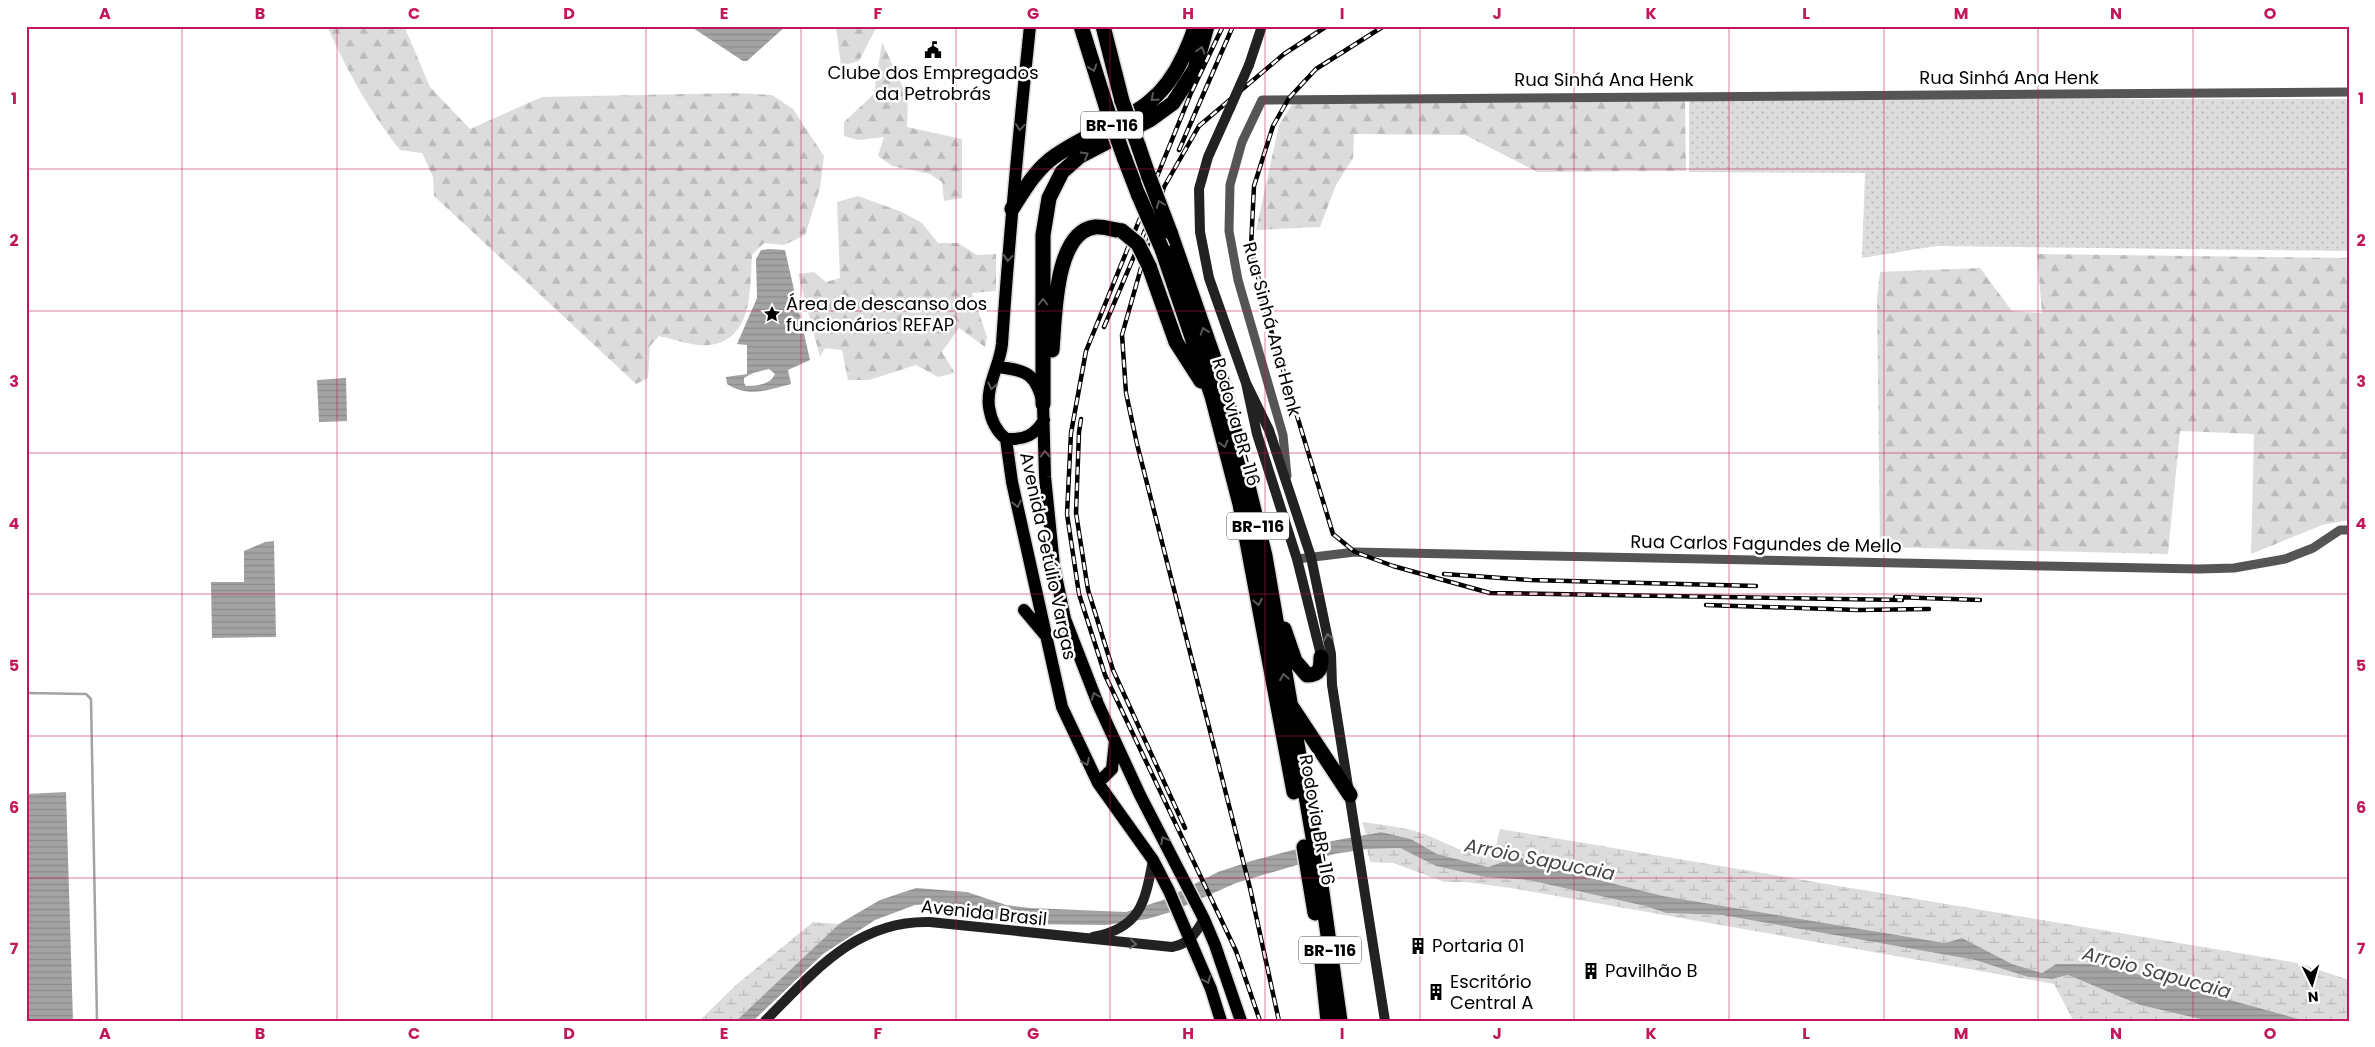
<svg xmlns="http://www.w3.org/2000/svg" width="2375" height="1047" viewBox="0 0 2375 1047" font-family="Poppins,sans-serif">
<style>
.grass{fill:url(#grass-dots)}
.forest{fill:url(#forest-firs)}
.wetland{fill:url(#wetland-marsh)}
.water{fill:url(#water-rules);fill-rule:evenodd}
.lines{fill:none;stroke-linecap:round;stroke-linejoin:round}
.stream{stroke:#a3a3a3;stroke-width:2.5}
.primary-casing{stroke:#dbdbdb;stroke-width:15}
.highway-casing{stroke:#dbdbdb;stroke-width:18}
.street{stroke:#555;stroke-width:9}
.secondary{stroke:#222;stroke-width:10}
.primary{stroke:#000;stroke-width:12}
.highway{stroke:#000;stroke-width:15}
.rail-casing{stroke:#000;stroke-width:4.5}
.rail{stroke:#fff;stroke-width:2.5;stroke-dasharray:8;stroke-linecap:butt}
.highway-bridge-casing{stroke:#dbdbdb;stroke-width:18;stroke-linecap:butt}
.secondary-bridge{stroke:#222;stroke-width:10}
.highway-bridge{stroke:#000;stroke-width:15}
.oneway{stroke:#595959}
.oneway2{stroke:#646464}
.grid{fill:none;stroke:#c2185b;stroke-width:1;stroke-opacity:0.55}
.labels{text-anchor:middle;stroke-width:5;stroke-linejoin:round;paint-order:stroke}
.shield{fill:#fff;stroke:#4c4c4c;stroke-width:1}
.shield-label{font-size:16px;font-weight:bold;fill:#000}
.poi-label{font-size:18px;fill:#000;stroke:#fff;text-anchor:start}
.street-label{font-size:18px;fill:#000;stroke:#fff}
.water-label{font-size:19px;font-style:italic;fill:#444;stroke:#fff}
.neatline{fill:none;stroke:#c2185b;stroke-width:2}
.grid-label{font-size:16px;text-anchor:middle;font-weight:bold;fill:#c2185b}
</style>
<defs>
<pattern id="grass-dots" width="8" height="8" patternUnits="userSpaceOnUse" patternTransform="scale(1.25)"><rect width="8" height="8" fill="#dcdcdc"/><path d="M2 2h.1M6 6h.1" fill="none" stroke="#bbb" stroke-width="1.8" stroke-linecap="round"/></pattern>
<pattern id="forest-firs" width="22" height="20" patternUnits="userSpaceOnUse" patternTransform="scale(1.25)"><rect width="22" height="20" fill="#dcdcdc"/><path d="M5 1l3.5 6h-7zM16 11l3.5 6h-7z" fill="#bbb"/></pattern>
<pattern id="wetland-marsh" width="20" height="14" patternUnits="userSpaceOnUse" patternTransform="scale(1.25)"><rect width="20" height="14" fill="#dcdcdc"/><path d="M1 5h8M5 5V1M11 12h8M15 12V8" fill="none" stroke="#bbb"/></pattern>
<pattern id="water-rules" width="6" height="5" patternUnits="userSpaceOnUse" patternTransform="scale(1.25)"><rect width="6" height="5" fill="#a3a3a3"/><path d="M0 2.5h6" fill="none" stroke="#8b8b8b"/></pattern>
</defs>
<rect width="100%" height="100%" fill="#fff"/>
<path class="grass" d="M1689,99h660v152l-413,-5 -74,12 3,-85 -176,-1z"/>
<path class="forest" d="M327,26h77l26,61 40,42 72,-32 194,-4 36,2 21,14 31,47 -4,32 -15,47 -21,10 -20,-2 -12,12c-2,33 1,86 -43,90 -15,2 -35,-6 -50,-9l-9,10 -2,32 -12,6 -202,-188 -1,-19 -11,-24 -22,-3c-31,-40 -52,-77 -73,-124z
M836,26h41l-18,35 -18,5z
M882,42l26,57 -1,28 55,12v59l-18,3 -2,-19 -12,-8 -38,-8 -14,-10 6,-19 -26,3 -14,-4v-14l30,-28z
M1685,100l1,71 -148,1 -73,-37 -111,-1 -1,24 -17,27 -16,42 -64,3 23,-105 14,-22z
M858,196l44,16 20,11 16,20h20l19,12 19,-1v37l-24,2 15,44 -2,10 -26,-19 -17,24 13,21 -17,4 -22,-12 -47,15h-21l-6,-30 -17,-2 -5,9 -22,-83 16,-2 12,10 14,-4 -3,-76z
M2037,254l312,4v262l-27,5 -71,29 3,-120 -74,-3 -12,123 -288,-7 -3,-248 3,-27 100,-4 32,43 30,2z"/>
<path class="wetland" d="M1362,822c21,3 43,5 62,12 29,11 37,21 70,19l6,-24 798,134 51,17v41h-43l-205,-57h-45l-14,9 -30,-9 -50,-26 -17,5 -282,-47 -108,-27 -31,-11 -13,1 -23,8 -51,-13 -26,-15 -30,-7 -15,2z
M1400,848l36,18 49,11 43,3 117,26 21,7 56,2 253,45 53,17 24,2 16,-4 72,30 69,16h-131l-5,-1 -19,-36 -543,-96 -45,-6h-21l-52,-19 -23,-1 -3,-13z
M813,922l26,2 -103,97h-37l37,-36z"/>
<path class="water" d="M690,26h96l-39,35h-4z
M769,249l16,1 25,110 -22,10 3,14c-24,6 -42,14 -64,0l-1,-7 21,-3v-29l-10,-1 20,-46 -1,-39 5,-9zM769,369l6,5c-5,11 -19,12 -29,12l-2,-3v-5l9,-5z
M346,378l1,43 -28,1 -2,-42z
M274,541l2,96 -64,1 -1,-56h33v-31l21,-9z
M66,792l7,229h-47v-227z
M1381,832l30,7 26,15 51,13 23,-8 13,-1 31,11 108,27 282,47 17,-5 50,26 30,9 14,-9h45l205,57h-97l-69,-16 -72,-30 -16,4 -24,-2 -53,-17 -253,-45 -56,-2 -21,-7 -117,-26 -43,-3 -49,-11 -36,-18 -33,1 -33,5 -98,29 -65,29 -24,7 -41,6 -84,-1 -18,-3 -62,-18 -27,2 -40,15 -52,34 -70,67h-17l103,-97 41,-24 36,-12 51,4 39,13 24,3 96,4 37,-12 55,-28 33,-11 65,-17z"/>
<g class="lines">
<path class="stream" d="M26,693l60,1 5,5 6,322"/>
<g class="primary-casing">
<path id="primary" d="M1030,26c-11,106 -21,212 -28,318 -2,21 -16,41 -13,63 2,14 7,24 17,32l6,43 50,225 36,76 55,77 16,31 42,98 10,32
M997,367c29,3 39,6 46,37l2,73 9,89 11,53 33,85 42,91 64,124 11,26 26,76
M1006,439c19,1 29,-4 38,-19
M1024,610l21,25
M1098,783l14,-14 3,-28"/>
</g>
<g class="highway-casing">
<path id="highway" d="M1081,26l26,83
M1103,26l19,75
M1138,145l11,32
M1124,157l15,39
M1012,209c12,-19 24,-40 43,-53 53,-37 99,-35 129,-101 4,-9 9,-19 11,-29
M1170,232l54,155 41,169 55,322 20,143
M1162,249l50,147 28,108 54,288
M1149,266l27,76 25,39
M1052,350c3,-31 2,-118 43,-123 8,-1 19,3 27,4
M1043,404v-169l6,-37 13,-26 18,-16 71,-37 22,-16 22,-34 12,-43
M1284,629l11,32 12,14c13,0 14,-7 14,-18
M1291,706l59,89
M1304,847l11,66
M1322,963l6,58"/>
</g>
<path class="street" d="M1287,476l-4,-41 -45,-155 -9,-49 1,-46 12,-43 20,-42 1087,-8
M1297,559l58,-7 844,17 35,-1 51,-9 28,-11 27,-18h9"/>
<path class="secondary" d="M1249,65l13,-39
M1230,108l-22,49 -9,32 1,43 9,46 37,105 11,51 40,125 26,104
M1246,383l23,47 42,127 20,97 1,31 53,336
M1093,937c48,-9 52,-35 60,-77
M765,1021c49,-49 91,-101 165,-99l242,25c17,-3 24,-14 32,-28"/>
<use href="#primary" class="primary"/>
<use href="#highway" class="highway"/>
<g class="rail-casing">
<path id="rail" d="M1223,26l-32,67 -105,258 -15,82 -4,81 12,80 26,81 131,276 24,70
M1384,26l-68,43 -27,29 -16,28 -19,60 -3,61 19,80 63,207 22,18 38,14 97,27 412,7
M1179,150l54,-124
M1104,327l45,-106
M1081,419l-2,13 -3,81 12,77 25,80 72,158
M1444,574l86,6 226,6
M1895,597l85,3
M1706,605l152,5 71,-1
M1279,1021l-29,-133 -113,-444 -11,-51 -4,-58 42,-148 35,-61 85,-72 43,-28"/>
</g>
<use href="#rail" class="rail"/>
<g class="highway-bridge-casing">
<path id="highway-bridge" d="M1122,101l16,44
M1107,109l17,48
M1149,177l21,55
M1139,196l23,53
M1122,231l16,13 11,22"/>
</g>
<path class="secondary-bridge" d="M1230,108l19,-43"/>
<use href="#highway-bridge" class="highway-bridge"/>
</g>
<defs><path id="oneway-chevron" d="M-2-3.5L2.5 0L-2 3.5" fill="none" stroke-width="1.6" stroke-linecap="round" stroke-linejoin="round" transform="scale(1.25)"/></defs>
<g class="oneway">
<use href="#oneway-chevron" transform="translate(1201 50) rotate(-74)"/>
<use href="#oneway-chevron" transform="translate(1093 68) rotate(71)"/>
<use href="#oneway-chevron" transform="translate(1154 98) rotate(138)"/>
<use href="#oneway-chevron" transform="translate(1020 127) rotate(96)"/>
<use href="#oneway-chevron" transform="translate(1085 155) rotate(-30)"/>
<use href="#oneway-chevron" transform="translate(1160 204) rotate(-111)"/>
<use href="#oneway-chevron" transform="translate(1008 258) rotate(95)"/>
<use href="#oneway-chevron" transform="translate(1043 302) rotate(-90)"/>
<use href="#oneway-chevron" transform="translate(1204 331) rotate(-109)"/>
<use href="#oneway-chevron" transform="translate(992 386) rotate(102)"/>
<use href="#oneway-chevron" transform="translate(1224 444) rotate(75)"/>
<use href="#oneway-chevron" transform="translate(1045 454) rotate(-92)"/>
<use href="#oneway-chevron" transform="translate(1017 504) rotate(77)"/>
<use href="#oneway-chevron" transform="translate(1258 602) rotate(79)"/>
<use href="#oneway-chevron" transform="translate(1284 677) rotate(-99)"/>
<use href="#oneway-chevron" transform="translate(1095 696) rotate(-111)"/>
<use href="#oneway-chevron" transform="translate(1086 762) rotate(64)"/>
<use href="#oneway-chevron" transform="translate(1164 840) rotate(-118)"/>
<use href="#oneway-chevron" transform="translate(1207 980) rotate(67)"/>
</g>
<g class="oneway2">
<use href="#oneway-chevron" transform="translate(1328 637) rotate(-100)"/>
<use href="#oneway-chevron" transform="translate(1133 944) rotate(6)"/>
</g>
<path class="grid" d="M182,26v995M337,26v995M492,26v995M646,26v995M801,26v995M956,26v995M1110,26v995M1265,26v995M1420,26v995M1574,26v995M1729,26v995M1884,26v995M2038,26v995M2193,26v995M26,169h2323M26,311h2323M26,453h2323M26,594h2323M26,736h2323M26,878h2323"/>
<defs>
<g id="civic-bare" transform="scale(1.35)"><path d="M-.6-6.5H3V-4.5H.6V-3L4-1V1h2V6H-6V1h2V-1L-.6-3ZM-1.2 2.5V6h2.4V2.5Z" fill="#000" stroke="#fff" stroke-width="2.5" paint-order="stroke"/></g>
<g id="sight-bare" transform="scale(1.35)"><path d="M0-6L1.8-2.2L6-1.7L2.9 1.2L3.7 5.4L0 3.3L-3.7 5.4L-2.9 1.2L-6-1.7L-1.8-2.2Z" fill="#000" stroke="#fff" stroke-width="2.5" paint-order="stroke"/></g>
<g id="building-bare" transform="scale(1.35)"><path d="M-4-6H4V6H1V3H-1V6H-4ZM-2.5-4.3h1.7v1.8h-1.7ZM.8-4.3h1.7v1.8H.8ZM-2.5-1h1.7V.8h-1.7ZM.8-1h1.7V.8H.8Z" fill="#000" stroke="#fff" stroke-width="2.5" paint-order="stroke"/></g>
</defs>
<g fill-rule="evenodd">
<use href="#civic-bare" x="933" y="50"/>
<use href="#sight-bare" x="772" y="314"/>
<use href="#building-bare" x="1418" y="946"/>
<use href="#building-bare" x="1591" y="971"/>
<use href="#building-bare" x="1436" y="992"/>
</g>
<g class="labels">
<g class="shield">
<rect x="1081" y="111.5" width="62" height="27" rx="4"/>
<rect x="1227" y="512.5" width="62" height="27" rx="4"/>
<rect x="1299" y="936.5" width="62" height="27" rx="4"/>
</g>
<g class="shield-label">
<text x="1112" y="131">BR-116</text>
<text x="1258" y="532">BR-116</text>
<text x="1330" y="956">BR-116</text>
</g>
<g class="poi-label">
<text x="933" y="79" text-anchor="middle">Clube dos Empregados<tspan x="933" dy="21">da Petrobrás</tspan></text>
<text x="786" y="310">Área de descanso dos<tspan x="786" dy="21">funcionários REFAP</tspan></text>
<text x="1432" y="952">Portaria 01</text>
<text x="1605" y="977">Pavilhão B</text>
<text x="1450" y="988">Escritório<tspan x="1450" dy="21">Central A</tspan></text>
</g>
<g class="street-label">
<text x="2009" y="84">Rua Sinhá Ana Henk</text>
<text x="1604" y="86">Rua Sinhá Ana Henk</text>
<text transform="translate(1272 329) rotate(75)" y="6">Rua Sinhá Ana Henk</text>
<text transform="translate(1236 422) rotate(74)" y="6">Rodovia BR-116</text>
<text transform="translate(1766 544) rotate(1)" y="6">Rua Carlos Fagundes de Mello</text>
<text transform="translate(1048 556) rotate(78)" y="6">Avenida Getúlio Vargas</text>
<text transform="translate(1317 820) rotate(80)" y="6">Rodovia BR-116</text>
<text transform="translate(984 913) rotate(6)" y="6">Avenida Brasil</text>
</g>
<g class="water-label">
<text transform="translate(1540 859) rotate(11)" y="7">Arroio Sapucaia</text>
<text transform="translate(2157 972) rotate(15)" y="7">Arroio Sapucaia</text>
</g>
</g>
<rect width="2375" height="1047" fill="none" stroke="#ffffff" stroke-width="55"/>
<g transform="translate(2312 984) rotate(175)" stroke="#ffffff" stroke-width="4" paint-order="stroke">
<path d="M0-4L9 19L0 12L-9 19Z" fill="#000000"/>
<text y="-8" font-size="14" font-weight="bold" text-anchor="middle" fill="#000000">N</text>
</g>
<rect x="28" y="28" width="2320" height="992" class="neatline"/>
<g class="grid-label">
<text x="105" y="19">A</text>
<text x="260" y="19">B</text>
<text x="414" y="19">C</text>
<text x="569" y="19">D</text>
<text x="724" y="19">E</text>
<text x="878" y="19">F</text>
<text x="1033" y="19">G</text>
<text x="1188" y="19">H</text>
<text x="1342" y="19">I</text>
<text x="1497" y="19">J</text>
<text x="1651" y="19">K</text>
<text x="1806" y="19">L</text>
<text x="1961" y="19">M</text>
<text x="2116" y="19">N</text>
<text x="2270" y="19">O</text>
<text x="14" y="104">1</text>
<text x="2361" y="104">1</text>
<text x="14" y="246">2</text>
<text x="2361" y="246">2</text>
<text x="14" y="387">3</text>
<text x="2361" y="387">3</text>
<text x="14" y="529">4</text>
<text x="2361" y="529">4</text>
<text x="14" y="671">5</text>
<text x="2361" y="671">5</text>
<text x="14" y="813">6</text>
<text x="2361" y="813">6</text>
<text x="14" y="954">7</text>
<text x="2361" y="954">7</text>
<text x="105" y="1039">A</text>
<text x="260" y="1039">B</text>
<text x="414" y="1039">C</text>
<text x="569" y="1039">D</text>
<text x="724" y="1039">E</text>
<text x="878" y="1039">F</text>
<text x="1033" y="1039">G</text>
<text x="1188" y="1039">H</text>
<text x="1342" y="1039">I</text>
<text x="1497" y="1039">J</text>
<text x="1651" y="1039">K</text>
<text x="1806" y="1039">L</text>
<text x="1961" y="1039">M</text>
<text x="2116" y="1039">N</text>
<text x="2270" y="1039">O</text>
</g>
</svg>
